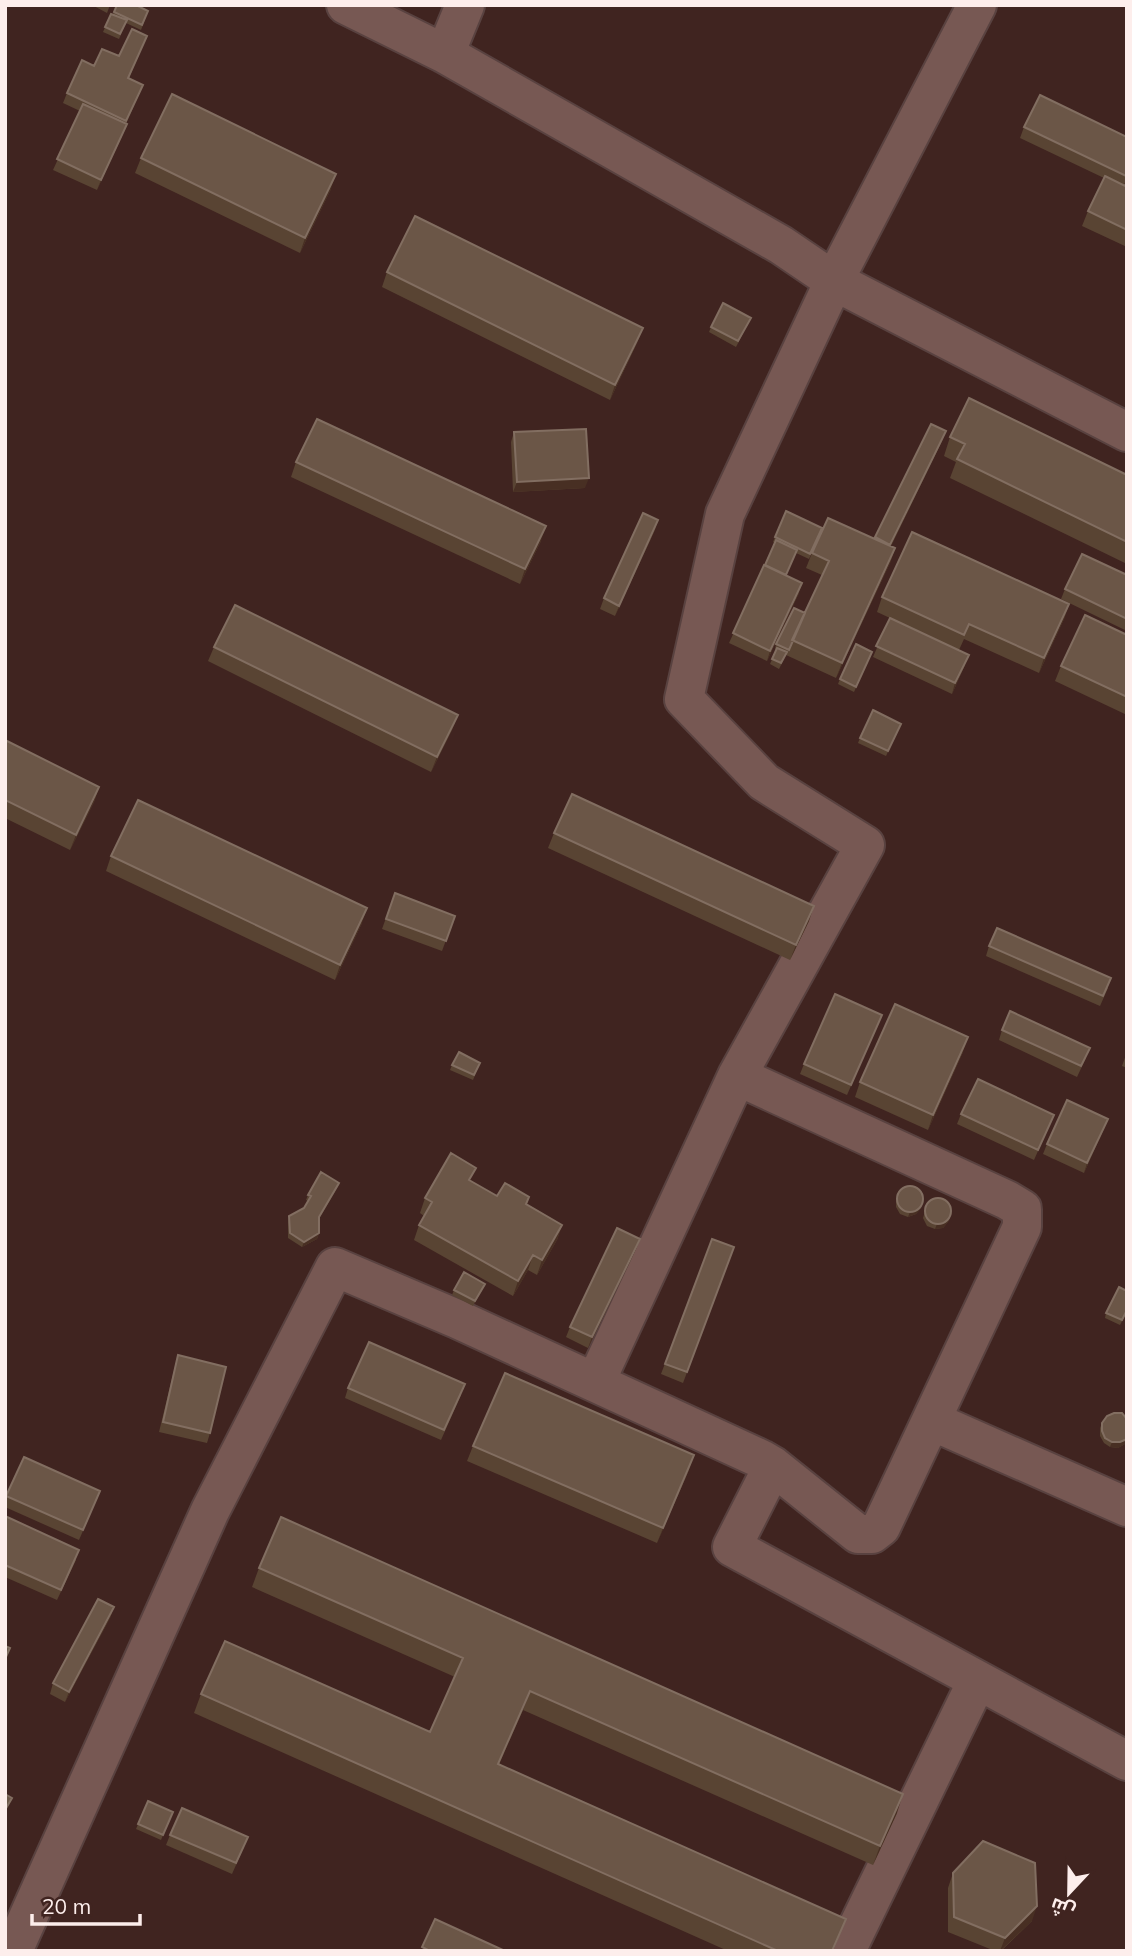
<svg xmlns="http://www.w3.org/2000/svg" width="1132" height="1956" viewBox="0 0 1132 1956" font-family="Mulish,Cairo,sans-serif">
<style>
.lines{fill:none;stroke-linecap:round;stroke-linejoin:round}
.minor-casing{stroke:#594240;stroke-width:42}
.minor{stroke:#775853;stroke-width:38}
.wall{fill:#594433}
.shaded-wall{fill:#482f23}
.building{fill:#6b5647;stroke:#826e61;stroke-width:2}
</style>
<rect width="100%" height="100%" fill="#402420"/>
<g class="lines">
<g class="minor-casing">
<path id="minor" d="M346,5l99,49 336,191 53,36 293,151
M445,54l20,-49
M596,1381l141,-305 128,-231 -101,-63 -80,-83 41,-185 109,-233 143,-276
M932,1421l195,86
M773,1466l-41,81 395,214
M13,1951l197,-440 125,-244 122,52 304,140 12,7 85,68h14l9,-7 141,-300v-18l-15,-9 -270,-124
M846,1951l131,-270"/>
</g>
<use href="#minor" class="minor"/>
</g>
<path class="wall" d="M92,5h18l-3,8z
M117,5l31,6 -7,19 -15,-7 -7,16 -16,-7 8,-18h2z
M147,36l-18,42 14,7 -17,39 -3,10 -26,56 -44,-20 27,-59 -17,-8 4,-10 27,-27 25,-10z
M1024,127l103,10v41l-3,7 1,1 2,-4v65l-45,-21 6,-15 16,-33 -84,-40z
M141,158l190,31 -31,64 -165,-80z
M387,272l256,56 -6,15 -27,57 -228,-113z
M751,318l-15,29 -27,-15 2,-5z
M931,424l15,7 -4,10 -51,105 4,2 -5,15 -54,115 -50,-23 -7,14 -9,-5 6,-14 -1,-1 1,-5 29,-31 17,-38 -16,-7 6,-15 63,-14z
M514,432l71,56 -72,4 -2,-50z
M950,437l177,38v89l-177,-86 6,-16 -12,-6z
M296,462l245,79 -21,43 -229,-107z
M655,530l-40,86 -15,-7 4,-11z
M820,534l-11,25 -13,-6 -10,22 13,18 -32,68 -38,-18 46,-100 -2,-1 2,-5z
M1127,575v56l-66,-32 4,-10z
M882,597l187,7 -5,15 -25,54 -75,-34 -5,11 6,15 -13,29 -79,-37 17,-39 -13,-6z
M1127,635v80l-72,-34 6,-15z
M214,647l244,68 -6,15 -21,42 -223,-111z
M870,657l-16,35 -16,-8 2,-5z
M901,724l-15,32 -28,-13 2,-5z
M5,740l94,47 -5,15 -24,48 -65,-32z
M554,833l255,88 -19,39 -242,-112z
M111,856l251,67 -27,57 -229,-109z
M395,893l60,23 -13,35 -60,-22z
M989,946l119,42 -8,18 -114,-50z
M882,1015l-35,80 -47,-21 4,-10z
M1002,1030l84,28 -9,19 -78,-37z
M963,1052l-35,78 -73,-33 5,-15z
M1127,1052v16l-5,-2z
M480,1063l-7,17 -23,-10 2,-5z
M961,1114l93,1 -20,45 -77,-36z
M1108,1119l-24,54 -41,-19 4,-10z
M471,1181l26,15 32,1 -2,7 35,21 -5,15 -20,35 -9,-5 -15,26 -99,-56 5,-15 5,-9 -4,-3 5,-15z
M339,1183l-2,5 -18,31v14l-2,6 -15,8 -14,-9v-16l1,-6 15,-8 4,-7 -2,-1 2,-5z
M898,1194l23,14 -5,6 -8,3 -8,-3 -4,-7v-8z
M927,1205l23,12 -2,5 -5,6 -8,1 -8,-3 -4,-8z
M640,1239l-4,10 -48,99 -22,-11 4,-10z
M712,1239l22,8 -51,136 -22,-9z
M485,1284l-12,22 -21,-11 2,-5z
M1127,1291v21l-7,13 -15,-7 1,-5z
M178,1355l32,78 -3,10 -48,-11 16,-66z
M348,1388l113,7 -20,45 -96,-42z
M1127,1419v23l-2,2 -7,4 -8,-1 -6,-4 -4,-7v-8l2,-5z
M473,1446l216,24 -32,73 -190,-82z
M6,1496l90,5 -17,39 -74,-33z
M5,1516l71,44 -19,40 -52,-23z
M259,1568l638,245 -24,52 -350,-155 -24,54 347,155 -13,32h-105l-534,-238 7,-19 229,38 25,-55 -203,-90z
M114,1607l-4,11 -45,84 -15,-8 3,-11z
M148,1801l25,11 -12,28 -25,-11z
M170,1835l74,12 -12,27 -66,-29z
M953,1873l79,48 -31,30h-6l-47,-19v-44z"/>
<path class="shaded-wall" d="M143,85l-4,10 -17,36 4,-10z
M127,124l-4,10 -26,56 4,-10z
M336,174l-5,15 -31,64 5,-15z
M643,328l-6,15 -27,57 5,-15z
M946,431l-4,10 -55,114 3,-10z
M589,478l-4,10 -72,4 4,-10z
M658,520l-3,10 -40,86 4,-10z
M546,526l-5,15 -21,43 5,-15z
M895,548l-5,15 -54,115 6,-15z
M802,583l-3,10 -32,68 3,-10z
M1069,604l-5,15 -25,54 5,-15z
M969,655l-4,10 -13,29 3,-11z
M458,715l-6,15 -21,42 6,-15z
M99,787l-5,15 -24,48 6,-15z
M814,906l-5,15 -19,39 6,-15z
M367,908l-5,15 -27,57 5,-15z
M968,1037l-5,15 -35,78 5,-15z
M1108,1119l-4,10 -20,44 3,-10z
M339,1183l-2,5 -20,34 2,-5z
M923,1203l-2,5 -5,6 -8,3 2,-5z
M950,1217l-2,5 -5,6 -8,1 2,-5z
M562,1225l-5,15 -20,35 5,-15z
M319,1233l-2,6 -15,8 2,-5z
M640,1239l-4,10 -48,99 4,-11z
M533,1255l-5,15 -15,26 5,-15z
M1127,1439l-2,5 -7,4 -8,-1 2,-5z
M694,1455l-5,15 -32,73 6,-15z
M114,1607l-4,11 -45,84 4,-10z
M530,1691l-7,19 -32,73 7,-19z
M903,1794l-6,19 -24,52 7,-19z
M1037,1906l-5,15 -32,30 5,-13z"/>
<path class="building" d="M117,5h19l12,6 -6,14 -28,-13z
M111,14l16,6 -7,14 -15,-7z
M132,29l15,7 -19,42 15,7 -17,36 -59,-28 15,-33 12,6 8,-17 17,7z
M172,94l164,80 -31,64 -164,-80z
M1040,95l87,42 -1,39 -102,-49z
M83,104l44,20 -26,56 -44,-21z
M1105,176l20,10 2,-4v48l-39,-19z
M415,216l228,112 -28,57 -228,-113z
M723,303l28,15 -13,23 -27,-14z
M969,398l158,77v67l-170,-83 8,-15 -15,-7z
M317,419l229,107 -21,43 -229,-107z
M931,424l15,7 -56,114 -15,-8z
M586,429l3,49 -72,4 -3,-50z
M786,511l36,17 -12,26 -35,-17z
M643,513l15,7 -39,86 -15,-8z
M828,518l67,30 -53,115 -50,-23 37,-79 -17,-8z
M912,532l157,72 -25,54 -75,-34 -5,11 -82,-38z
M776,540l21,10 -11,25 -21,-10z
M1082,554l45,21v44l-62,-30z
M764,565l38,18 -32,68 -37,-18z
M235,605l223,110 -21,42 -223,-110z
M794,608l11,5 -16,37 -13,-6z
M1085,615l42,20v62l-66,-31z
M890,618l79,37 -14,28 -79,-37z
M856,644l16,8 -16,35 -16,-8z
M777,648l10,4 -6,11 -9,-4z
M873,710l28,14 -13,27 -28,-13z
M5,740l94,47 -23,48 -71,-35z
M572,794l242,112 -18,39 -242,-112z
M138,800l229,108 -27,57 -229,-109z
M395,893l60,23 -9,25 -60,-22z
M997,928l114,50 -8,18 -114,-50z
M835,994l47,21 -31,70 -47,-21z
M895,1004l73,33 -35,78 -73,-33z
M1010,1011l80,37 -9,18 -79,-36z
M459,1052l21,11 -6,12 -22,-10z
M978,1079l76,36 -16,35 -77,-36z
M1067,1100l41,19 -21,44 -40,-19z
M451,1153l25,15 -7,12 28,16 8,-13 24,14 -3,7 36,21 -20,35 -9,-5 -15,26 -99,-56 13,-23 -7,-4z
M321,1172l18,11 -20,34v16l-15,9 -14,-9 -1,-17 15,-8 7,-12 -3,-1z
M897 1199a13 13 0 1 1 26 0a13 13 0 1 1-26 0Z
M925 1211a13 13 0 1 1 26 0a13 13 0 1 1-26 0Z
M617,1228l23,11 -48,98 -22,-10z
M712,1239l22,8 -47,125 -22,-8z
M464,1272l21,12 -10,17 -21,-11z
M1119,1287l8,4v19l-5,10 -16,-7z
M369,1342l96,42 -21,46 -96,-42z
M178,1355l48,12 -16,66 -47,-11z
M505,1373l189,82 -31,73 -190,-82z
M1114,1413h8l5,6v20l-7,3h-8l-7,-4 -3,-7v-8l5,-7z
M24,1457l76,34 -17,39 -77,-34z
M5,1516l74,34 -18,40 -56,-25z
M281,1517l622,277 -23,52 -350,-155 -32,73 348,155 -14,32h-54l-577,-257 24,-53 205,91 33,-74 -204,-90z
M98,1599l16,8 -45,85 -16,-9z
M5,1646l5,2 -5,11z
M5,1794l7,4 -7,12z
M148,1801l25,11 -10,23 -25,-11z
M182,1808l66,29 -12,26 -66,-28z
M983,1841l52,22 2,43 -32,32 -51,-21 -1,-44z
M435,1919l70,32h-75l-8,-4z"/>
<rect width="1132" height="1956" fill="none" stroke="#fdeeec" stroke-width="14"/>
<g transform="translate(1069 1893) rotate(202)" stroke="#402420" stroke-width="5" paint-order="stroke">
<path d="M0-5L12 26L0 18L-12 26Z" fill="#fdeeec"/>
<text y="-10" font-size="19" font-weight="bold" text-anchor="middle" fill="#fdeeec">ش</text>
</g>
<path d="M32 1914v10h108v-10" fill="none" stroke="#fdeeec" stroke-width="3.5"/>
<text x="42" y="1914" font-size="21" fill="#fdeeec" stroke="#402420" stroke-width="5" paint-order="stroke">20 m</text>
</svg>
